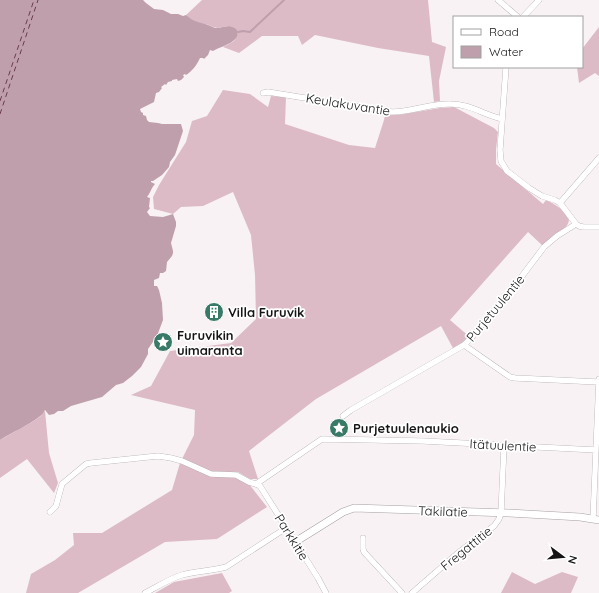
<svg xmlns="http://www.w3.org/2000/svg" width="599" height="593" viewBox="0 0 599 593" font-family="Quicksand,sans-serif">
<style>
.forest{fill:#dcbbc7}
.water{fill:#bf9fab}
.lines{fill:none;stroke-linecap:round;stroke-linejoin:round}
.stream{stroke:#bf9fab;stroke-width:2}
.ferry{stroke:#6c3c51;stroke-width:1;stroke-dasharray:5 4;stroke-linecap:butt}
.minor-casing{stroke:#a5a0a2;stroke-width:6}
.tertiary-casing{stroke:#a5a0a2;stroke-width:8}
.minor{stroke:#fff;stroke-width:5.5}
.tertiary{stroke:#fff;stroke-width:7}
.labels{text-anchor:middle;stroke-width:3.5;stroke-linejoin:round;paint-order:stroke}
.street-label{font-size:13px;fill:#161415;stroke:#fff}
.poi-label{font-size:13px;font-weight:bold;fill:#161415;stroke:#fff;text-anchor:start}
</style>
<rect width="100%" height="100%" fill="#f8f2f4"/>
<path class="forest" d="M202,0h226l4,42 14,5 -7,34 1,20 -6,1 -5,-46 -51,-8 -63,-13 -13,10 -4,-9h-36l-23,17 -16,-6c8,-4 14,-6 15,-15l-11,-6 -9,2 -5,-1 -4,-2 -17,-4 -6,-6z
M599,27v49l-4,-3 -16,10 -2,-16h5v-18z
M223,90l27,4 18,13 3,-11 15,1 -1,27 64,21 26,3 9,-28 1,-6 13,1 42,-7 14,-1 40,21 4,4 -2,18v14l47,40 3,-4c11,5 17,9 23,20 -1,8 -8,10 -14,14 -4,3 -8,8 -12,12l-15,-14 -78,88 21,18 -17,12 -13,-24 -125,73 -67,52 9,28h-8l-12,-7h-26l-30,-13 12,-24 1,-25 -64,-15 20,-9 19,-35 61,-8 25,-24 -1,-44 -4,-40 -18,-43 -30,14 -22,1 -8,7 -19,-5 -1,-12 6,-12 27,-43 6,-21 15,-5z
M45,411l4,42 9,30 -4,10 -27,-34 -27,19v-38l32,-18 9,-6 2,-4z
M180,463l32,14h23l14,7 18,23 -50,32 -52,3 -87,51h-52l5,-19 24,-14 19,-15 -1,-12h29l70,-43z
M512,572l23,12 27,-12 16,5 -7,16h-70z
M222,573l10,18 -3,2h-74l19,-11z"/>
<path class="water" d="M0,0h143l3,3 8,6 9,1 8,4h7l5,2 3,-1c9,8 12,6 22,10 4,1 5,3 9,3 5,0 10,-3 15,-1 8,2 7,10 1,14 -6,5 -14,6 -20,10l-3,-1 -2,5 -4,4 -1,-1h-3c-3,7 -8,13 -14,17l-1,-1 -2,1 1,2 -3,3 -3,1 -1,-2 -5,1v1l-4,1 -2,3 -1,-1 -4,3 1,1 -3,4 -3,1 -2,9 -14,7 1,3 2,1v2l3,1 1,4 2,2 9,1 4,1h19l2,7 -8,24 -5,7 -1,5 -7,8 -9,6h-2v1l4,2c-5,6 -4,8 -8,13l3,1 -1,9 1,1 -3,4 3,4 13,1 10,-3 3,8v4l-5,17 2,8v2l-1,3 -5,6 -1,9 -3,2h-3l-1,5 -5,2v6h3l2,4 3,13 1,17 -6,16 -9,13v5l-7,13 -9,9 -9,7 -7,2 -14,12 -31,9 -8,5h-5l-4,3 -5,1 -4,-5c-2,3 -3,5 -6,7 -12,9 -26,15 -39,23z"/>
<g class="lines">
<path class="stream" d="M238,32l5,-1 7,1 34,-32"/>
<path class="ferry" d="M0,101l34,-101
M0,114l38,-114"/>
<g class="minor-casing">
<path id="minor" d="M498,0l20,17
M523,17l16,-17
M506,67l-6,83 1,11 6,10 22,17 13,8 13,4 5,3 16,21 3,2 4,1h16
M263,93l5,-1 124,20c20,0 39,-9 59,-8 19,0 33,11 51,15
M560,203l39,-45
M464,345l46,32 5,1 83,4
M343,416l8,-6 113,-65 7,-7 42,-50 31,-41 13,-11 19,-12
M256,484l66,-45 101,2 173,9
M50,512l6,-6 6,-22 24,-20 5,-1 67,-7 13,2 11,3 29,13 25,1 13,7 7,2 4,2 58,92 8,15
M593,519l6,-140
M363,538v11l1,3 38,41
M145,593c12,-6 24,-14 37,-18 14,-4 29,-4 44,-8l60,-39
M412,593l46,-40 36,-27 5,-7 2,-6 3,-67"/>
</g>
<g class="tertiary-casing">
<path id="tertiary" d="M295,542l48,-30 11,-4 155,5 71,4 19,3"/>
</g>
<use href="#minor" class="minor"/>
<use href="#tertiary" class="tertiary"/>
</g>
<defs>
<g id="building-disc" transform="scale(1)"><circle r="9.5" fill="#397968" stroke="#fff"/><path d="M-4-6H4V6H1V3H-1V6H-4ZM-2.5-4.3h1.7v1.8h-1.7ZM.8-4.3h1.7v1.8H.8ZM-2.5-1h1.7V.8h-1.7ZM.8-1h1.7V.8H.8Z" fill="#fff"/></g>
<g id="sight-disc" transform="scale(1)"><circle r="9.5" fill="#397968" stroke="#fff"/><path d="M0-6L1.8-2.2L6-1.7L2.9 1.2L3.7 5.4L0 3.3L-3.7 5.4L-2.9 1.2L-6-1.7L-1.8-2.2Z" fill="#fff"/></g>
</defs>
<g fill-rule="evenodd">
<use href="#building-disc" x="214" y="312"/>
<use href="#sight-disc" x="163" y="342"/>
<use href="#sight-disc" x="339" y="428"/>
</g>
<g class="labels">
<g class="street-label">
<text transform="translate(348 104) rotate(9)" y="5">Keulakuvantie</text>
<text transform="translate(495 308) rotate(-50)" y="5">Purjetuulentie</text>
<text transform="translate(503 445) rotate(3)" y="5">Itätuulentie</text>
<text transform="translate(443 511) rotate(2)" y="5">Takilatie</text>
<text transform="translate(292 537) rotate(58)" y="5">Parkkitie</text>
<text transform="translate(466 548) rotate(-39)" y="5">Fregattitie</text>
</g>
<g class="poi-label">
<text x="228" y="317">Villa Furuvik</text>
<text x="177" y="340">Furuvikin<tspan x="177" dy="15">uimaranta</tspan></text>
<text x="353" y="433">Purjetuulenaukio</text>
</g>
</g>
<rect x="453" y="16" width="130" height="52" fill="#ffffff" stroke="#a2a1a1"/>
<rect x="461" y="29" width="20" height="6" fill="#ffffff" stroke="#a2a1a1"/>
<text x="489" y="36" font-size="12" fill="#161415">Road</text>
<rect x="461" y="46" width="20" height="12" fill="#bf9fab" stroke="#a2a1a1"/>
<text x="489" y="56" font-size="12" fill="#161415">Water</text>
<g transform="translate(563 557) rotate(106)" stroke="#ffffff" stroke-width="3" paint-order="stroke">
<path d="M0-3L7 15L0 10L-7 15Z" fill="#161415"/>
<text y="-6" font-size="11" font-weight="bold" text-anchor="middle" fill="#161415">N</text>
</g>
</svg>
